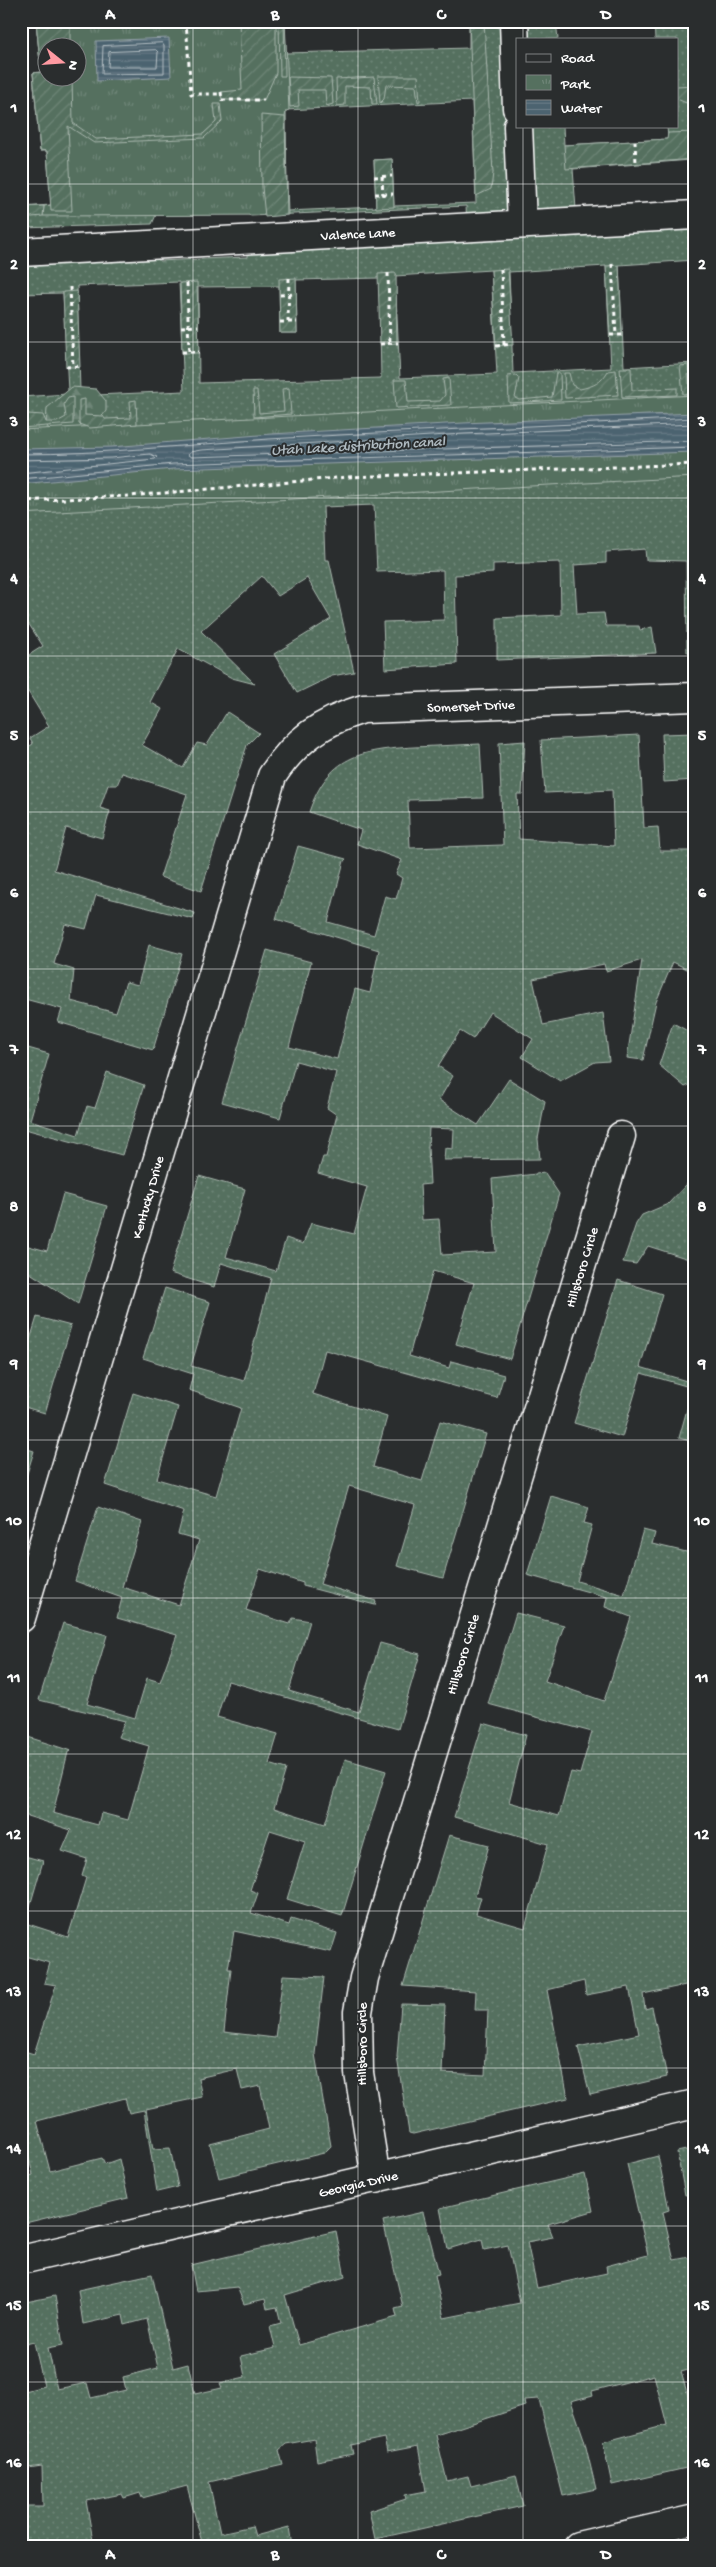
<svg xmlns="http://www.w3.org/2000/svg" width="716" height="2567" viewBox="0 0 716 2567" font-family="'Gochi Hand',sans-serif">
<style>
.grass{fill:url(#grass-dots);stroke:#aab8af;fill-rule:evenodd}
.forest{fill:url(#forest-firs);stroke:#aab8af}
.park{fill:url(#park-tufts);stroke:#aab8af;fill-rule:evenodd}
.garden{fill:url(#garden-furrows);stroke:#aab8af}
.water{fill:url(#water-rules);stroke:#94a1a9}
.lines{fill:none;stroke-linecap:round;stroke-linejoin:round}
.shore{stroke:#b7c1c6;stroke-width:1}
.minor-casing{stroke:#fff;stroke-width:31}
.tertiary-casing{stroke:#fff;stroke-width:31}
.path{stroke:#fff;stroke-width:3;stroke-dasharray:4 4;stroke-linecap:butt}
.minor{stroke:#2a2d2e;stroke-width:28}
.tertiary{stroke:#2a2d2e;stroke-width:28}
.grid{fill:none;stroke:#fff;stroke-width:1;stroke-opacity:0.55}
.labels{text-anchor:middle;stroke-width:4;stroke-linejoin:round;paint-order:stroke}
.street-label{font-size:14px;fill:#fff;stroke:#2a2d2e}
.water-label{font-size:15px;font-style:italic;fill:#aeb9bf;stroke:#2a2d2e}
.neatline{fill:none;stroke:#fff;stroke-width:2}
.grid-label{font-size:16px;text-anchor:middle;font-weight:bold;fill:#fff}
</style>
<defs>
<pattern id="grass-dots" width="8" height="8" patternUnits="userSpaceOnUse" patternTransform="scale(1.25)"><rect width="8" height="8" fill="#55705f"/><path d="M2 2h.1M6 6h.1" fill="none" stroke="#6e8577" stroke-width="1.8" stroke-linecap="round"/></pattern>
<pattern id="forest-firs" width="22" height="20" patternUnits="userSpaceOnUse" patternTransform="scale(1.25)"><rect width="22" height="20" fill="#55705f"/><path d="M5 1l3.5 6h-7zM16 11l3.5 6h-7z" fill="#6e8577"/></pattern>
<pattern id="park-tufts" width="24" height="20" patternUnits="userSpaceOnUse" patternTransform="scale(1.25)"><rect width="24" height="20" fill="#55705f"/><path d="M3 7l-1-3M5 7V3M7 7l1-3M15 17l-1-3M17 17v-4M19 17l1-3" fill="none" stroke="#6e8577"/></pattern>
<pattern id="garden-furrows" width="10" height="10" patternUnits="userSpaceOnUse" patternTransform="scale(1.25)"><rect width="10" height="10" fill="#55705f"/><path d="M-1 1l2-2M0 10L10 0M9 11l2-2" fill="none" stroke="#6e8577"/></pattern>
<pattern id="water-rules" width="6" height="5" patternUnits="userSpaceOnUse" patternTransform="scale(1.25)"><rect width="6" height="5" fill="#4c6370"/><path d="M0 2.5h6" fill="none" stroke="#677a85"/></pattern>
</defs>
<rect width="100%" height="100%" fill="#2a2d2e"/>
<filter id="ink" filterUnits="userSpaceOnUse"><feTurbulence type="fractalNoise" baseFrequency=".02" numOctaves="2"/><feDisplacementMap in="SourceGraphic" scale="10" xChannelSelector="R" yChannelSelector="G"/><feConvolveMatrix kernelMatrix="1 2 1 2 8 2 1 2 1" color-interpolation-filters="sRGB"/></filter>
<g filter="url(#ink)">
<path class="grass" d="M36,21h249l1,32 183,-5v-27h87l2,18h-41v87h46l1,19 104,-6 -1,-13h10v-87h-22l-1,-18h41v198l-4,-59 -118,9 5,67 117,-8v32l-76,5 5,102 71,-4v193l-6,-1 3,55h3v41l-8,1 -1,-91 -40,-1 -1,-11 -39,3v11l-32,2 3,49 27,-1 2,13h33l1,4 12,-3 4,26 -159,7v-42l64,-3 -1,-53 -67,2v9l-38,2 2,89 -72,5 -2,-47 61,-2 -1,-50 -66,2 -3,-67 -51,2 2,53h4l25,112 -22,4 -35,17 -23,-39 57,-35 -24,-41 -29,18 -16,-20 -61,55 54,53 -23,-6 -54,-29 -28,53 12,7 -20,36 41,23 14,-25 10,2 20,-33 32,21 -12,12 -46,146 -41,-14 27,-83 -65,-21 -5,12h-9l-8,23 10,3 -8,27 -36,-10 -12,42 141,43 -2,6 -97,-24 -10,34 -21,-5 -11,40 20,6 -3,31 45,12 10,-31 12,3 11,-40 33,9 -29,96 -95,-28 4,-13 -41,-11v-247l12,-7 -3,-6 19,-12 -25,-41 -3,1v-26l22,-14 -22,-34v-215l46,-3 1,-3 -5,-98 -42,1v-42l137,-8 1,17 87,-4h2v-18l219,-12 -1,-21 -215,10 -4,-2 -91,1 -4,9 -131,4v-21l30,-2 -4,-55 -7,1 -7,-78 8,-1zM48,48h30v30h-30zM472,101l4,102 -82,3 -2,-47 -18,1 2,47 -89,4 -1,-101zM606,266l5,102 -98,5 -4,-101zM491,270l6,104 -97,4 -5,-102zM379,278l2,100 -182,5 -1,-96 81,-1 1,47h17l-1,-53zM179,282l5,109 -88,4 -16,-4 -3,-105z
M695,733v47l-31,2 -2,-48z
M639,735l5,93 14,-1 2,24h35v122l-22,-11 -17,40 -13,58 -16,-2 15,-98 -36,11 -2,-7 -71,15 10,46 60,-12 6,48 -14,1 -35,19 -38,-24 11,-18 -43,-27 -17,27 -13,-8 -22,35 15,10 -14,24 39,25 31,-46 36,22 -7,38 2,20 -96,1 1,-12 8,1 1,-20 -25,-1 -1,19 2,37 -10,1 2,35 17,-1 3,36 54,-3 -4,-73 53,-6 14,21 -49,165 -54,-15 18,-61 -41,-12 -24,85 40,12 2,-7 53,14 -7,23 -172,-48 -12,44 74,23 -14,50 49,14 18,-60 46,13 -43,144 -46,-12 18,-61 -66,-19 -29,98 56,17 -1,4 -72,-19v-3l-43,-14 -14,41 44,14 3,-6 17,3 -21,70 70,21 21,-69 40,11 -22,75 -170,-48 -11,36 61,17 -9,30 17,5 -12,39 51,16 20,-65 41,12 -44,145 -55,-17 18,-58 -35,-11 -20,60 8,3 -7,20 38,12 2,-6 46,14 -6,19 -97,-21 -6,38h3l-7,63 51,6 8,-63 41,2 -9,77 16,92 -7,7 -105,25 -9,-34 59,-15 -9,-43 -18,4 -5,-21 -39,9 4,19 -56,12 7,40 17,-1 8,39 -21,5 -13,-82 -15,3 -4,-15 -88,23 13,50 52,-13 3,6 14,-5 9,39 -107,26v-46l12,-3 -12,-49v-76l13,4 22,-69 -12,-2 6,-20 -29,-8v-100l22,6 -18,62 43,14 18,-59 -4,-2 5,-17 -25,-8 9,-21 -50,-16v-54l7,-23 43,14 -3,1 -15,61 45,12 3,-12 27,7 21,-74 -31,-9 7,-16 -86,-21 24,-77 44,12 -20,69 48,14 12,-40 13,4 17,-47 -60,-17 5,-20 -47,-17 23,-74 44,15 -20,65 57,18 20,-65 -21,-6 6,-23 -79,-26 28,-92 45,14 -21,72 59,17 25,-88 -52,-18 4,-16 -50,-16 22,-70 45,14 -19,64 53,15 27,-103 -50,-15 -7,24 -44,-14 29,-97 46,13 -19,68 50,14 10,-33 17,6 8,-21 43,11 13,-47 -49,-14 5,-16h3l11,-42 -10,-7 9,-36 -40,-11 -16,57 -58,-16 45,-152 44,12 -22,85 48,12 18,-70 15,4 9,-43 -103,-31 22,-73 48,13 -2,2 -16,61 46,13 11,-39 11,3 6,-21 -6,-4 6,-14 -45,-16 4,-14 -52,-18c19,-56 52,-62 105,-65 22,-1 44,-2 66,-3l3,54 -75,2 2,48 93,-3 -4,-102 26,-2 -3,53h-5l2,45 95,7 -2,-56 -67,3 -4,-53z
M673,1023l22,12v47l-10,5 -26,-22z
M21,1046l28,8 -19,66 48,15 9,-29 8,2 12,-36 37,13 -22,70 -101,-27z
M695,1170v91l-47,-15 -12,18 -13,-2 13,-38 6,-9 26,-11 19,-20z
M63,1194l44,12 -29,98 -57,-37v-23l26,7z
M618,1280l44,14 -22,73 53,16 2,-4v63l-16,-4 14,-50 -52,-15 -19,64 -48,-14z
M37,1317l34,9 -26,87 -24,-7v-50h4z
M21,1447l13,4 -13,42z
M551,1496l38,11 -5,16 8,2 -15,56 47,14 19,-65 12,3 -3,11 43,10v429l-52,11 2,15 7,-2 15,70 -77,18 -12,-48 61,-13 -10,-47 -43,8 -2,-14 -37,9 21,108 -155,36 -4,-1 -12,-76 4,-53 44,1 -3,68 43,2 3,-65h-13l1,-19 -73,-5 46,-151 40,10 -14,51 6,1 -5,17 49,14 23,-84 -94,-27 29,-94 43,12 -17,67 50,14 12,-44 9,2 12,-42 -104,-28 28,-91 48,12 -19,56 59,20 27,-84 -26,-10 2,-10 -80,-22z
M695,2148v45l-10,2 -8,-43z
M658,2156l11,54 -6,2 11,48 21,-4v112l-14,4 14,48v46l-83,19 -9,-43 64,-17 -13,-50 -62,16 1,4 -22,6 13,38 12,50 -33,7 -24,-97 -15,1 1,6 -89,29 11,46 21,-5 3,10 45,-11 7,31 -148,33 -6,-28 37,-12 -1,-4 21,-4 -8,-45 -31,6 -3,-14 -33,7 2,9 -36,7 -3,-22 -28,5 -7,6 4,15 -74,17 11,51 32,-7 3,10 34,-9 3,19h-89l-16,-60 -45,12 -2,-5 -16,5 -2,-4 -36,7 8,45h-73v-40h22l-1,-40 -21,3v-77l23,-6 -10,-44 -13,3v-42l34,-7 8,49 -15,3 9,41 30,-6 4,15 35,-8 -3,-13 35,-9 -11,-49 -22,6 -2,-10 -40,9 -5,-34 74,-16 21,94 15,-4 7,30 27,-6 -2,-5 25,-6 -4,-21 34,-8 -5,-22 11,-3 -4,-16 -10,2 -2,-10 -21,5 -7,-17 -41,4 -5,-26 145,-34 9,46 -60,18 14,50 98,-28 -2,-8 8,-2 -20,-86 40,-9 16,62 -4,1 9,43 76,-15 -12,-58 -24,5 -2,-11 -34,10 -8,-41 145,-34 8,37 -45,13 5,13 -26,5 10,46 70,-15 -1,-7 42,-11 -21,-91z"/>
<path class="forest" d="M72,387l24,2 10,12v10l-10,13 -10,8 -36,-1 -4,-7 1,-16z"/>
<path class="park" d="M36,21h249l4,89 -3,1 -1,6 3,98 -245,1 1,-10 7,-1 -4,-54h-7l-7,-78 8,-1zM48,48h30v30h-30z
M695,395v82l-674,37v-84z"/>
<path class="garden" d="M36,21h80l-46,5v21l-22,1v30h24l1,45 23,16 107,-5 13,-12 -2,-18h6l2,17 -18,17 -110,5 -26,-17 4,85h-21l-4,-60 -7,-1 -7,-77 8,-1z
M239,21h37v52l-12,27h-42l-1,-8 21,-2z
M279,21h5l1,55h-5z
M469,21h15l9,152 -2,16 -15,7z
M378,76h40l2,25 -2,1 -2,-16 -30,-1 -2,14 -4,4z
M288,77l43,1 2,26 -7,2 -1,-16h-27l1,16 -9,1z
M374,77l3,27h-5l-1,-17 -26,-1v19l-8,1 -1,-27z
M694,85l1,41h-2l-2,-21 -14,-6v-13z
M261,115l24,2 2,98 -22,2 -3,-30z
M695,132v27l-129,10 -2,-24 103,-6 1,-6z
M392,159l2,48 -18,1 -2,-48z
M44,206l-1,10 -22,2v-11z
M619,265l3,70h-12l-4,-69z
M508,269l5,76 -17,1 -5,-76z
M396,273l1,70 -17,1 -2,-70z
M296,278l1,55h-17l-1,-54z
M197,282l2,71h-17l-2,-70z
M77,291l3,76h-14l-3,-75z
M688,365l1,19 6,3v6l-12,1 -3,-28z
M620,368h11l1,22 45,-2v7l-55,2z
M616,370l2,25 -53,3 -1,-25h5l3,12 8,4c14,-3 21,-6 28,-18z
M556,373h4l1,27 -52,3 -1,-27 8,-1 3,3 -4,20 4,2 33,-3z
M449,378l2,27 -55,3 -2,-28h12l2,22 32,-1 5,-6 -2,-16z
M289,388l2,26 -37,3 -1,-27h4l2,23 25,-2 -2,-22z
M73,397v27l-52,4v-29l6,2 1,13 15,1 3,7h11l9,-5 -2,-13 4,-6z
M85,399v16l18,1 2,3 26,-1 -1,-17 6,-1 1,24 -47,4 -11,-4v-24z"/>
<path class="water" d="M169,38l2,39 -74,4 -1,-40z
M695,413v39l-522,17 -152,15v-35l90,-2 160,-13 192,-11z"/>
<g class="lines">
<path class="shore" d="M162,43l2,3v27l-62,1 1,-28z
M156,50l2,2 -1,15h-49l1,-15z
M695,424l-231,10 -263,16 -11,2 -2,3 3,2 504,-16
M21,454c83,0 165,-9 248,-15 142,-9 284,-13 426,-21
M21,460l90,-2 39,-4 7,3 -2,2 -134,14
M21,479l152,-15 522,-17"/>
<g class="minor-casing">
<path id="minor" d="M514,21l3,87
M518,126l4,98
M21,252l674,-37
M21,1618l251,-842c24,-36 49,-54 91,-67l332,-12
M376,2179l-17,-106 -1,-61 6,-34 257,-842
M21,2260l674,-156"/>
</g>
<g class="tertiary-casing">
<path id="tertiary" d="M578,2546l117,-27"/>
</g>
<path class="path" d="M186,21l5,73h30
M221,92l1,8h42
M635,141l1,22
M382,176l1,23
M374,177l18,-1
M375,194h18
M612,264l4,71
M501,269l3,76
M388,273l2,71
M187,283l2,70
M70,287l3,80
M280,295l16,-1
M280,322h17
M288,322l1,-44
M181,327l17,-1
M610,335h12
M380,344l18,-1
M496,346l16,-2
M182,352h17
M66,367l14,-1
M21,501l108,-5 219,-19 347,-13"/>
<use href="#minor" class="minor"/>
<use href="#tertiary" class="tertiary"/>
</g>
</g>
<path class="grid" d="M193,21v2525M358,21v2525M523,21v18M523,126v2420M21,184h674M21,342h674M21,498h674M21,656h674M21,812h674M21,969h674M21,1126h674M21,1284h674M21,1440h674M21,1598h674M21,1754h674M21,1911h674M21,2068h674M21,2226h674M21,2382h674"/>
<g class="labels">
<g class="street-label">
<text transform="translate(358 233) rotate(-3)" y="5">Valence Lane</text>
<text transform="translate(471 705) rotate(-2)" y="5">Somerset Drive</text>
<text transform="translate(147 1197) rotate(-74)" y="5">Kentucky Drive</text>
<text transform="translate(581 1267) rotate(-73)" y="5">Hillsboro Circle</text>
<text transform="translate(462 1654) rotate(-73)" y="5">Hillsboro Circle</text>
<text transform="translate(361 2044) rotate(-90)" y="5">Hillsboro Circle</text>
<text transform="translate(358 2183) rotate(-13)" y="5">Georgia Drive</text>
</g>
<g class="water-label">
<text transform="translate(358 445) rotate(-3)" y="5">Utah Lake distribution canal</text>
</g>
</g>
<rect width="716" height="2567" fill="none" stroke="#2a2d2e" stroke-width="55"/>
<rect x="516" y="38" width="162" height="90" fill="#2a2d2e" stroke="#7f8182"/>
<rect x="526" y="54" width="25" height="8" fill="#2a2d2e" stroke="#7f8182"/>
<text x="561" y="62" font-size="15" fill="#ffffff">Road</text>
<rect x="526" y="75" width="25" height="15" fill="url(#park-tufts)" stroke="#7f8182"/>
<text x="561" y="88" font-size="15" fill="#ffffff">Park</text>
<rect x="526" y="100" width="25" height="15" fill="url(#water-rules)" stroke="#7f8182"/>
<text x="561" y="112" font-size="15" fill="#ffffff">Water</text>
<g transform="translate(62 62) rotate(107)"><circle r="24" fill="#2a2d2e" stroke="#7f8182"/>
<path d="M0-4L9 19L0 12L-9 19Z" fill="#ff9aa2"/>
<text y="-8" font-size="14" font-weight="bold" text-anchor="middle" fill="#ffffff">N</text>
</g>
<rect x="28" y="28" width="660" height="2512" class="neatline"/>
<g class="grid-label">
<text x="110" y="19">A</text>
<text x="275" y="19">B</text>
<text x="441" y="19">C</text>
<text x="606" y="19">D</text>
<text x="14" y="112">1</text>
<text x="702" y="112">1</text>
<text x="14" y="269">2</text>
<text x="702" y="269">2</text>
<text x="14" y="426">3</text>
<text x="702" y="426">3</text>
<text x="14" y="583">4</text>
<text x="702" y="583">4</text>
<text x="14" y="740">5</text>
<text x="702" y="740">5</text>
<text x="14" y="897">6</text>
<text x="702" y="897">6</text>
<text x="14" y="1054">7</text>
<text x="702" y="1054">7</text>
<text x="14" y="1211">8</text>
<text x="702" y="1211">8</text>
<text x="14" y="1368">9</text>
<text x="702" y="1368">9</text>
<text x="14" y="1525">10</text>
<text x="702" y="1525">10</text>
<text x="14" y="1682">11</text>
<text x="702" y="1682">11</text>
<text x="14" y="1839">12</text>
<text x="702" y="1839">12</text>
<text x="14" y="1996">13</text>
<text x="702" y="1996">13</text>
<text x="14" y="2153">14</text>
<text x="702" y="2153">14</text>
<text x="14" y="2310">15</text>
<text x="702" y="2310">15</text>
<text x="14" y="2467">16</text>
<text x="702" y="2467">16</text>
<text x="110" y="2559">A</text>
<text x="275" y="2559">B</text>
<text x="441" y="2559">C</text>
<text x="606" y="2559">D</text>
</g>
</svg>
